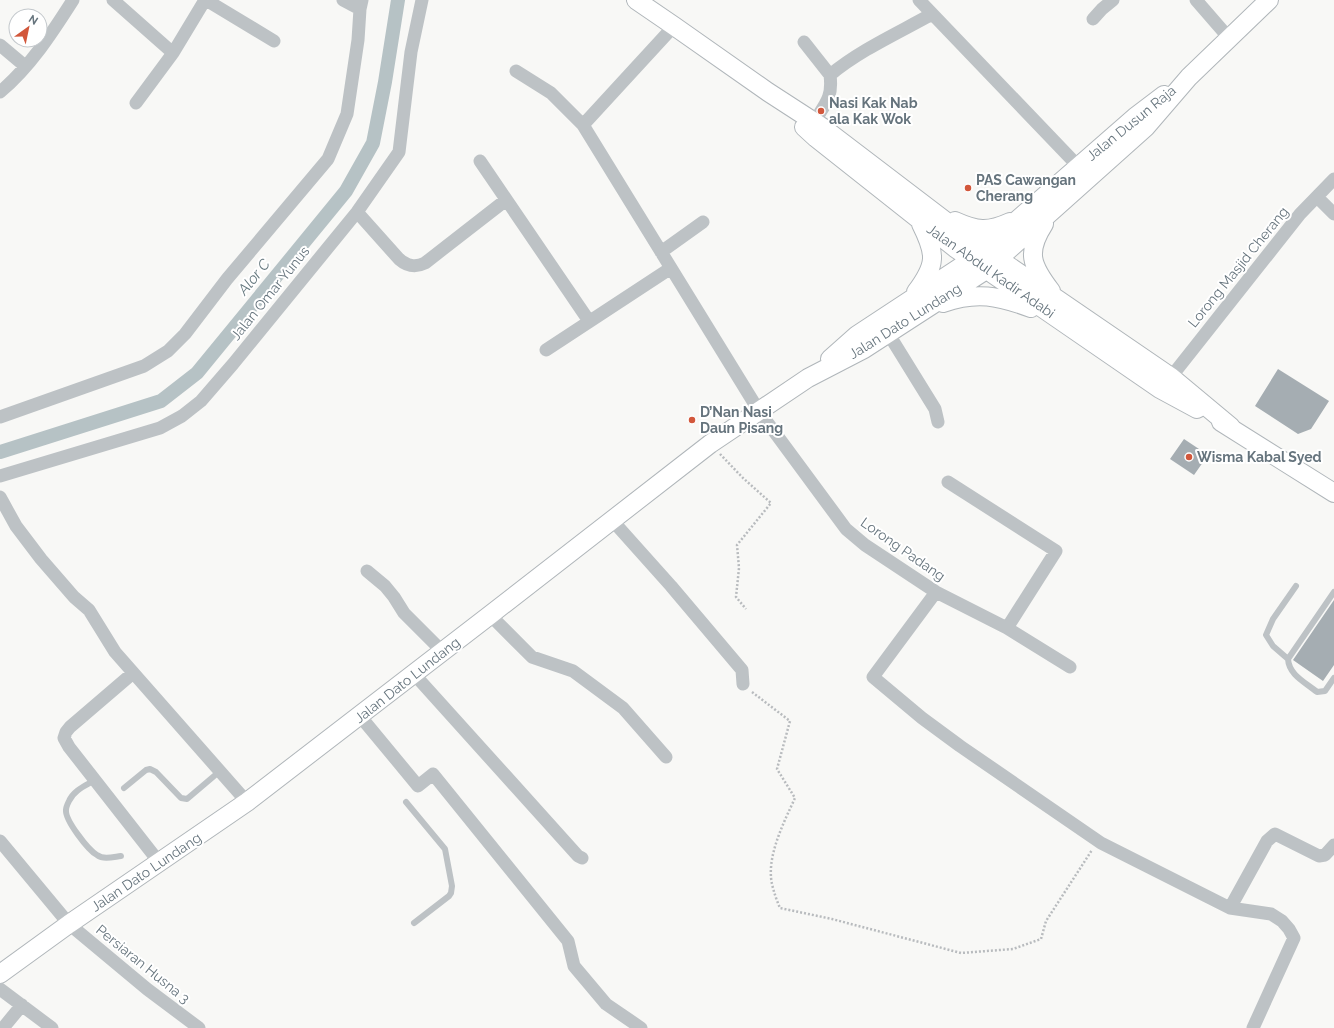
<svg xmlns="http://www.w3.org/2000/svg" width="1334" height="1028" viewBox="0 0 1334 1028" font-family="Raleway,sans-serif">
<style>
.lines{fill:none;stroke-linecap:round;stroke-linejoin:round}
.canal{stroke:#b6c2c5;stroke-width:14}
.building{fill:#a5adb2}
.secondary-casing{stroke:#b0b6ba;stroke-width:20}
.path{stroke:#b8bbbe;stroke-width:2.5;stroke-dasharray:2 2;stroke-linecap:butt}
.service{stroke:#bdc2c5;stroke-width:6}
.minor{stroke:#bdc2c5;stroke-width:13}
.secondary{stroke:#fff;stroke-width:18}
.poi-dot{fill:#d2573b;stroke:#fff;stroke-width:1.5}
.labels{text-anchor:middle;stroke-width:4;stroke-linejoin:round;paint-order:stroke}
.poi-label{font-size:14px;font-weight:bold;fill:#66747d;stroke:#fff;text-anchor:start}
.street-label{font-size:14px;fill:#66747d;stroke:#fff}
.water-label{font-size:15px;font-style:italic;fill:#66797f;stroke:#fff}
</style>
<rect width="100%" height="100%" fill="#f8f8f6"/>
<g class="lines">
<path class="canal" d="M0,452l161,-51 36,-28 149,-182 27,-48 12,-61 13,-82"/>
</g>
<path class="building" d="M1278,369l51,32 -18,28 -13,5 -43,-28z
M1184,439l24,16 -14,20 -24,-16z
M1334,600v65l-11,16 -30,-21z"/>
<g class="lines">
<g class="secondary-casing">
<path id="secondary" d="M636,0l38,26 94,66 54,35 143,109 206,141 60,50
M804,127l12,11 139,110 205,141 37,20
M955,221c22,10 33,11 55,1
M1044,224c-18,28 -13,41 7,67
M916,292c21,-28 20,-38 5,-68
M943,303c34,-12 55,-7 88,5
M830,359l27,-24 114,-75 13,-11 151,-132 29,-22
M1221,422l113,71
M0,974l69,-50 178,-122 243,-187 220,-171 98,-66 56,-29 122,-79 160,-143 43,-50 80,-77"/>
</g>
<path class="path" d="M720,454l23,24 28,25 -34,42 2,23 -3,29 10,12
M752,692l38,29 -13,48 18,29c-11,24 -29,59 -23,86 2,9 5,17 8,24l52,11 129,34 52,-4 28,-10 5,-18 46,-71"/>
<path class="service" d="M1334,592l-46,67c1,16 17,23 29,33l8,-1 9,-13
M1288,659l-15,-13 -7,-11 7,-16 23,-33
M95,780c-10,6 -21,10 -26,21 -1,2 -3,6 -3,9 -1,10 22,40 31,45 7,5 16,2 24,1
M124,788l22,-18 4,-1 6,3 25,26 6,1 33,-28
M406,802l39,47 7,37 -1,7 -2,3 -35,27"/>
<path class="minor" d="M113,0l60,53
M206,0l68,41
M343,0l17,9
M919,0l159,166
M1196,0l33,38
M1093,19l9,-10 11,-9
M804,42l26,33
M0,45l25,21
M516,71l35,22 32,32 176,286 87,118 19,16 71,47 71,36 63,39
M0,92c30,-25 52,-59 73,-92
M136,103l37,-50 32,-53
M814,122c11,-18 19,-24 16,-47 30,-25 68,-42 102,-61
M583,125l91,-99
M480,161l109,160
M1317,197l17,17
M357,212l42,47c8,7 16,9 26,4l81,-63
M661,252l42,-30
M888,333l47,76 3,13
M546,350l125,-82
M1171,377l129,-163 34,-35
M0,417l144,-51 24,-15 17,-17 42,-55 101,-120 19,-45 11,-74 2,-31 2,-9
M0,476l160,-48 22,-12 19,-15 32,-37 124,-152 42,-60 12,-100 11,-52
M948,482l108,69 -49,77
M0,497l16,29 25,33 33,38 15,13 26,42 132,150
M612,520l59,66 71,84 1,14
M367,571l18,15 9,11 10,16 39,39
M936,592l-63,85 49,41 38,28 141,97 129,65 41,6 11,7 7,8 5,9 -41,90
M490,615l42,42 41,14 50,37 43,49
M133,673l-63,54 -4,5 -2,6 5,9 90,115
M414,674l164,182 4,2
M360,716l58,70 15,-12 135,167 6,25 32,38 35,24
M0,841l69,83 78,65 52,39
M1230,908l37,-67 8,-7 44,22 6,-1 9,-10
M0,989l52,39
M3,1028l19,-23"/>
<use href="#secondary" class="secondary"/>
</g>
<g class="poi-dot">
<circle cx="821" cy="111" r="4"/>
<circle cx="968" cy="188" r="4"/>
<circle cx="692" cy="420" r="4"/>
<circle cx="1189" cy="457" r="4"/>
</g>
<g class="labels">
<g class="poi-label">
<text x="829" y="108">Nasi Kak Nab<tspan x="829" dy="16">ala Kak Wok</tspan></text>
<text x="976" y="185">PAS Cawangan<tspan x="976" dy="16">Cherang</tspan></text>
<text x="700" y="417">D’Nan Nasi<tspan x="700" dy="16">Daun Pisang</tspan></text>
<text x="1197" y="462">Wisma Kabal Syed</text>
</g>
<g class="street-label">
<text transform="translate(1131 123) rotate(-39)" y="5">Jalan Dusun Raja</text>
<text transform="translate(1238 267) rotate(-51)" y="5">Lorong Masjid Cherang</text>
<text transform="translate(991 271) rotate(35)" y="5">Jalan Abdul Kadir Adabi</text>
<text transform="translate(270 293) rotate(-51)" y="5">Jalan Omar Yunus</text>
<text transform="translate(905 321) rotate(-32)" y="5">Jalan Dato Lundang</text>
<text transform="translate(903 549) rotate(35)" y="5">Lorong Padang</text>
<text transform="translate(407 680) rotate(-38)" y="5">Jalan Dato Lundang</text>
<text transform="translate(146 872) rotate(-34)" y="5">Jalan Dato Lundang</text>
<text transform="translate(143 964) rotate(39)" y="5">Persiaran Husna 3</text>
</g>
<g class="water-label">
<text transform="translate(254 277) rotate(-51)" y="5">Alor C</text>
</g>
</g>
<g transform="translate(28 28) rotate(33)"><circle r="19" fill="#ffffff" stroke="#c2c7cb"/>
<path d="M0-3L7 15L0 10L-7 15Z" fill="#d2573b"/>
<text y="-6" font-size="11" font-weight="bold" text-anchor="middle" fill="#66747d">N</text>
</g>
</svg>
